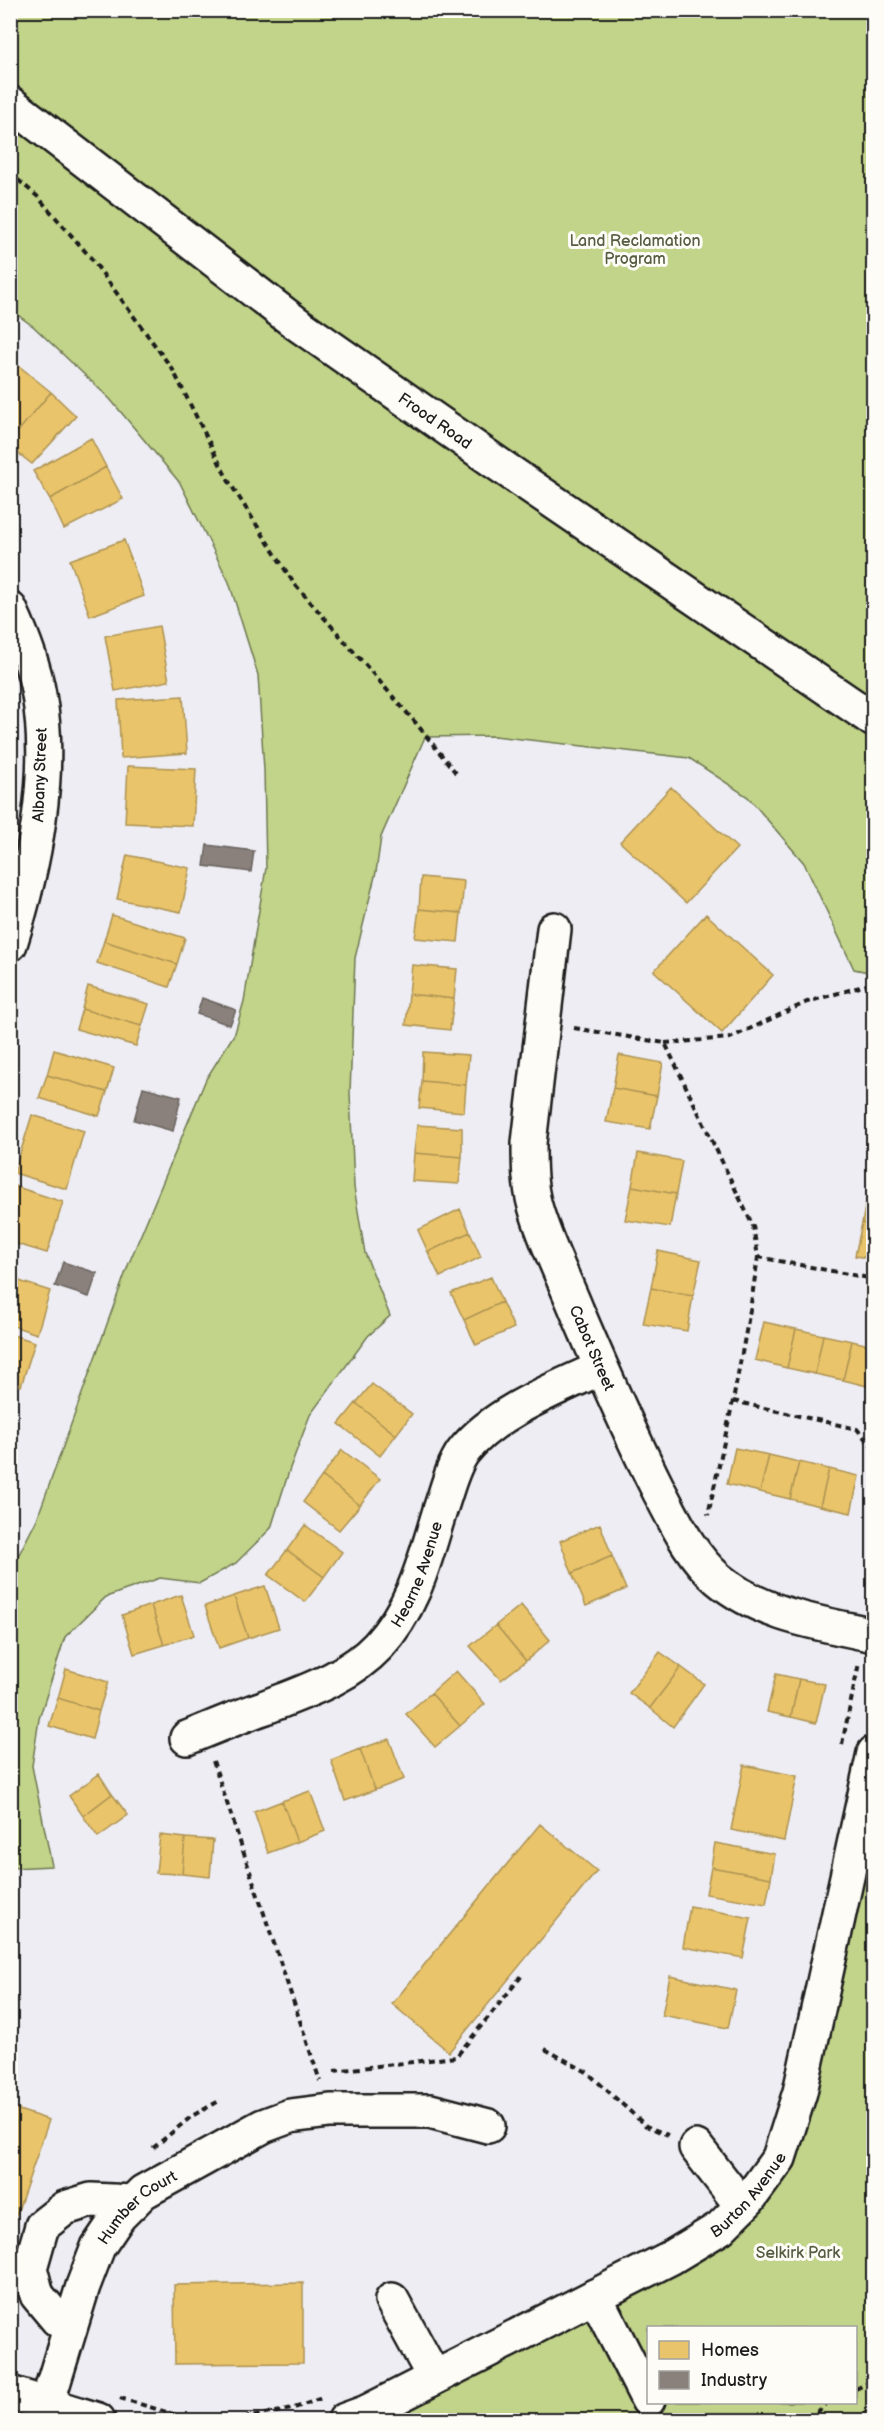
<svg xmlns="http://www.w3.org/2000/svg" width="884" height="2431" viewBox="0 0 884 2431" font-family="'Balsamiq Sans',sans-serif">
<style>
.green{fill:#c1d489;stroke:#6e7852;stroke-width:1.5;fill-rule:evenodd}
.homes{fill:#e9c46a;stroke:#ac9253;stroke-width:1.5}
.industry{fill:#8a817c;stroke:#69635f;stroke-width:1.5}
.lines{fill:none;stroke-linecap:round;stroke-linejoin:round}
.stream{stroke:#608a9b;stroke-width:9}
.minor-casing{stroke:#1c1c1c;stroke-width:38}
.path{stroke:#1c1c1c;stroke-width:4;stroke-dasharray:6 4.5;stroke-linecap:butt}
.minor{stroke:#fdfcf7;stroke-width:33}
.labels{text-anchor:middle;stroke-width:6;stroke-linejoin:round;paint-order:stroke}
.park-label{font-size:16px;fill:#565c42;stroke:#fdfcf7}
.street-label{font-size:16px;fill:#1c1c1c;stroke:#fdfcf7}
</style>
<rect width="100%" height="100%" fill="#eeedf3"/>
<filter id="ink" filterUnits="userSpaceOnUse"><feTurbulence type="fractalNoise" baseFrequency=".0167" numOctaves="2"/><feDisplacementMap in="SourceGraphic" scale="12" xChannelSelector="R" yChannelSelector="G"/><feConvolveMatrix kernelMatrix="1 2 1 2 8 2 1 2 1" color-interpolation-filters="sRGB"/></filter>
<g filter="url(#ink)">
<path class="green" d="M11,11h862v962l-19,-4 -50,-106 -56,-66 -59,-39 -195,-22 -69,1 -44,100 -5,35 -21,86 -5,135 4,94 11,66 25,63 -22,20 -58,79 -20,53 -19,60 -35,35 -36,20 -40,-5 -54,19 -41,40 -26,82 -7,47 20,100 -41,2 -1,-296 27,-53 92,-256 77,-184 29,-46 9,-32 22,-133 -2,-98 -6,-95 -29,-93 -49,-99 -70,-84 -76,-72 -23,-17z
M873,1797v623h-532l331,-165 106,-99zM648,2328h208v74h-208z"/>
<path class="homes" d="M19,366l32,26 -41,49v-65z
M51,392l25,24 -44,48 -22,-17v-6z
M91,438l15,29 -56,32 -17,-28z
M106,467l17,32 -59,30 -14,-30z
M124,540l20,56 -54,20 -20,-56z
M159,626l10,55 -54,10 -10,-55z
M183,696l4,57 -66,5 -3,-58z
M128,766l68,3 -3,57 -68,-3z
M671,787l66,61 -51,55 -66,-61z
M127,855l63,13 -9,44 -64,-13z
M421,877l43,4 -3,32 -42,-4z
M419,909l42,4 -3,29 -43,-4z
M706,914l67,61 -51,58 -68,-62z
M112,915l73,23 -8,26 -73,-23z
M104,941l73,23 -8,23 -72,-24z
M412,965l45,4 -3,30 -45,-5z
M88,986l61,18 -7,22 -60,-17z
M409,994l45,5 -4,31 -44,-5z
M82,1009l60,17 -6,20 -60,-17z
M54,1050l60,18 -7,24 -60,-17z
M423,1052l46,3 -3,30 -44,-4z
M619,1055l44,8 -6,33 -44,-8z
M47,1075l60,17 -8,24 -60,-18z
M422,1081l44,4 -2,27 -45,-4z
M613,1088l44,8 -7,33 -44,-7z
M32,1115l52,16 -17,58 -53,-16z
M417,1125l45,3v29l-48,-4z
M874,1133v31l-6,-1z
M414,1153l48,4 -3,27 -47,-3z
M638,1153l44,8 -6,33 -44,-8z
M11,1185l52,17 -16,51 -37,-11z
M632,1186l44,8 -6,33 -45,-7z
M868,1191l6,1v34l-12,-3z
M460,1209l10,23 -42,20 -10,-22z
M862,1223l12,3v33l-19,-3z
M470,1232l11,25 -41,20 -12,-25z
M658,1251l43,9 -8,36 -42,-8z
M491,1277l11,25 -38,18 -13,-27z
M10,1278l40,13 -13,43 -27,-9z
M651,1288l42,8 -6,35 -44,-7z
M502,1302l12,26 -38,17 -12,-25z
M764,1322l32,7 -9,39 -32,-8z
M796,1329l27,6 -8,39 -28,-6z
M10,1334l25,8 -14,44 -11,-3z
M823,1335l29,6 -9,39 -28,-6z
M852,1341l22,5v30l-3,11 -28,-7z
M372,1384l40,30 -16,21 -40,-32z
M356,1403l40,32 -16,21 -41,-32z
M735,1448l34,7 -9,37 -33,-8z
M342,1450l38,29 -20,26 -38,-29z
M769,1455l30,7 -9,37 -30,-7z
M799,1462l30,7 -9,37 -30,-7z
M829,1469l30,7 -8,37 -31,-7z
M322,1476l38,29 -21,25 -36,-28z
M600,1524l12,32 -40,17 -12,-32z
M305,1525l37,27 -18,25 -37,-27z
M287,1550l37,27 -19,25 -37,-27z
M612,1556l14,33 -40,17 -14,-33z
M265,1586l14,42 -31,10 -14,-42z
M181,1595l13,40 -30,10 -13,-40z
M234,1596l14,42 -29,10 -14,-42z
M151,1605l13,40 -30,9 -12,-39z
M521,1605l29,35 -24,21 -30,-36z
M496,1625l30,36 -25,19 -31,-34z
M660,1652l21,15 -31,41 -21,-15z
M681,1667l23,17 -31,43 -23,-19z
M66,1669l42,13 -9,29 -41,-13z
M456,1671l29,33 -25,22 -29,-33z
M776,1674l23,5 -8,38 -24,-5z
M799,1679l26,5 -9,39 -25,-6z
M431,1693l29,33 -25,21 -29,-33z
M58,1698l41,13 -7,28 -43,-13z
M389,1739l15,40 -29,11 -15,-41z
M360,1749l15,41 -30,11 -14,-41z
M744,1765l53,11 -13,65 -53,-11z
M99,1774l13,20 -29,22 -14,-20z
M310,1791l15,40 -28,11 -15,-41z
M112,1794l16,21 -30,22 -15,-21z
M282,1801l15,41 -29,11 -14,-41z
M540,1824l57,47 -148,181 -57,-48z
M160,1835l25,3 -3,36 -26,-1z
M185,1838l28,2 -3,37 -28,-3z
M715,1843l60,11 -4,24 -60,-11z
M711,1867l60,11 -5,26 -60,-10z
M690,1906l61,12 -8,40 -60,-11z
M670,1976l66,14 -8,38 -66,-13z
M10,2107l39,13 -39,114z
M303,2283v80l-128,1 -1,-79z"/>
<path class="industry" d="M207,845l47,6 -3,21 -47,-6z
M202,998l34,12 -6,15 -33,-11z
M143,1087l38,10 -8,34 -39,-11z
M63,1262l34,11 -8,24 -34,-11z"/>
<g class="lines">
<path class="stream" d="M862,2420l12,-5"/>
<g class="minor-casing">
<g id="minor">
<path id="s1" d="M10,103l286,220 202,141 376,256"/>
<path d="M10,609c13,28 24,56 29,86 14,79 -5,173 -29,249"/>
<path id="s2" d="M554,929l-25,214c0,21 0,42 6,63 10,36 28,70 42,105 26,61 53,123 83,182 16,30 31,63 58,86 43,36 101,44 156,56"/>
<path id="s3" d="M187,1738c25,-10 50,-21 76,-30 40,-16 85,-30 115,-62 37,-40 47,-88 63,-139 6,-17 11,-40 22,-55 30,-39 94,-64 138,-84"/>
<path d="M696,2147l46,59"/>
<path d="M595,2296l53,104"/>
<path d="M392,2300l42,77"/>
<path d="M69,2328l-12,-9 -20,-24 -7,-27 12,-42 23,-18 26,-8 42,2"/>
<path d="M10,2393l88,27"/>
<path id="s4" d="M47,2404l36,-118 15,-39 21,-31 24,-24 120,-66 27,-10 40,-5h100l58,15"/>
<path id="s5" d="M345,2420l22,-8 305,-155 48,-29 29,-29 30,-41 21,-66 74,-339"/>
</g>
</g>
<path class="path" d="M10,173l27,23 54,62 82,112 55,110 65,102 122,140 41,51
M574,1028l91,15 88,183 5,31 -8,53 -17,91 -25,114
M665,1043l65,-5 77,-36 67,-19
M758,1257l116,22
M733,1401l124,28 17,20
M871,1603l3,-14
M842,1744l17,-81
M213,1761l107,320
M545,2049l42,23 59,54 22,9
M334,2071l122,-14 68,-84
M153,2148l39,-32 27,-15
M856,2389l18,-9
M120,2398l66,20 47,2
M233,2420l59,-11 30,-11
M809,2420l19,-18"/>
<use href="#minor" class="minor"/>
</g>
</g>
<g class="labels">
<g class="park-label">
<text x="635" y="246">Land Reclamation<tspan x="635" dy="18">Program</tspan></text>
<text x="798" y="2258">Selkirk Park</text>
</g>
<g class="street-label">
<text dy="6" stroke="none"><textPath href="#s1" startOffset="531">Frood Road</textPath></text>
<text transform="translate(39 775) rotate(-88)" y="6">Albany Street</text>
<text dy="6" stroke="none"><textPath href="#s2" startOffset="432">Cabot Street</textPath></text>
<text dy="6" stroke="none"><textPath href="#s3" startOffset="296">Hearne Avenue</textPath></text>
<text dy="6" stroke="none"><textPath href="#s5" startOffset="465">Burton Avenue</textPath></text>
<text dy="6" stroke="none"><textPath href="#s4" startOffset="222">Humber Court</textPath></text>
</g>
</g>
<rect width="884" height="2431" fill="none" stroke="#fdfcf7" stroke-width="36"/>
<rect x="18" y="18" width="848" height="2395" fill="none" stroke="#1c1c1c" stroke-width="2" filter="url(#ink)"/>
<rect x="647" y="2326" width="210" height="78" fill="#fdfcf7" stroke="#a3a29f" stroke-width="1.5"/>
<rect x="659" y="2341" width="30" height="18" fill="#e9c46a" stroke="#a3a29f" stroke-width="1.5"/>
<text x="701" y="2356" font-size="18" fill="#1c1c1c">Homes</text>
<rect x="659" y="2371" width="30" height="18" fill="#8a817c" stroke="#a3a29f" stroke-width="1.5"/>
<text x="701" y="2386" font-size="18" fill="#1c1c1c">Industry</text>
</svg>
